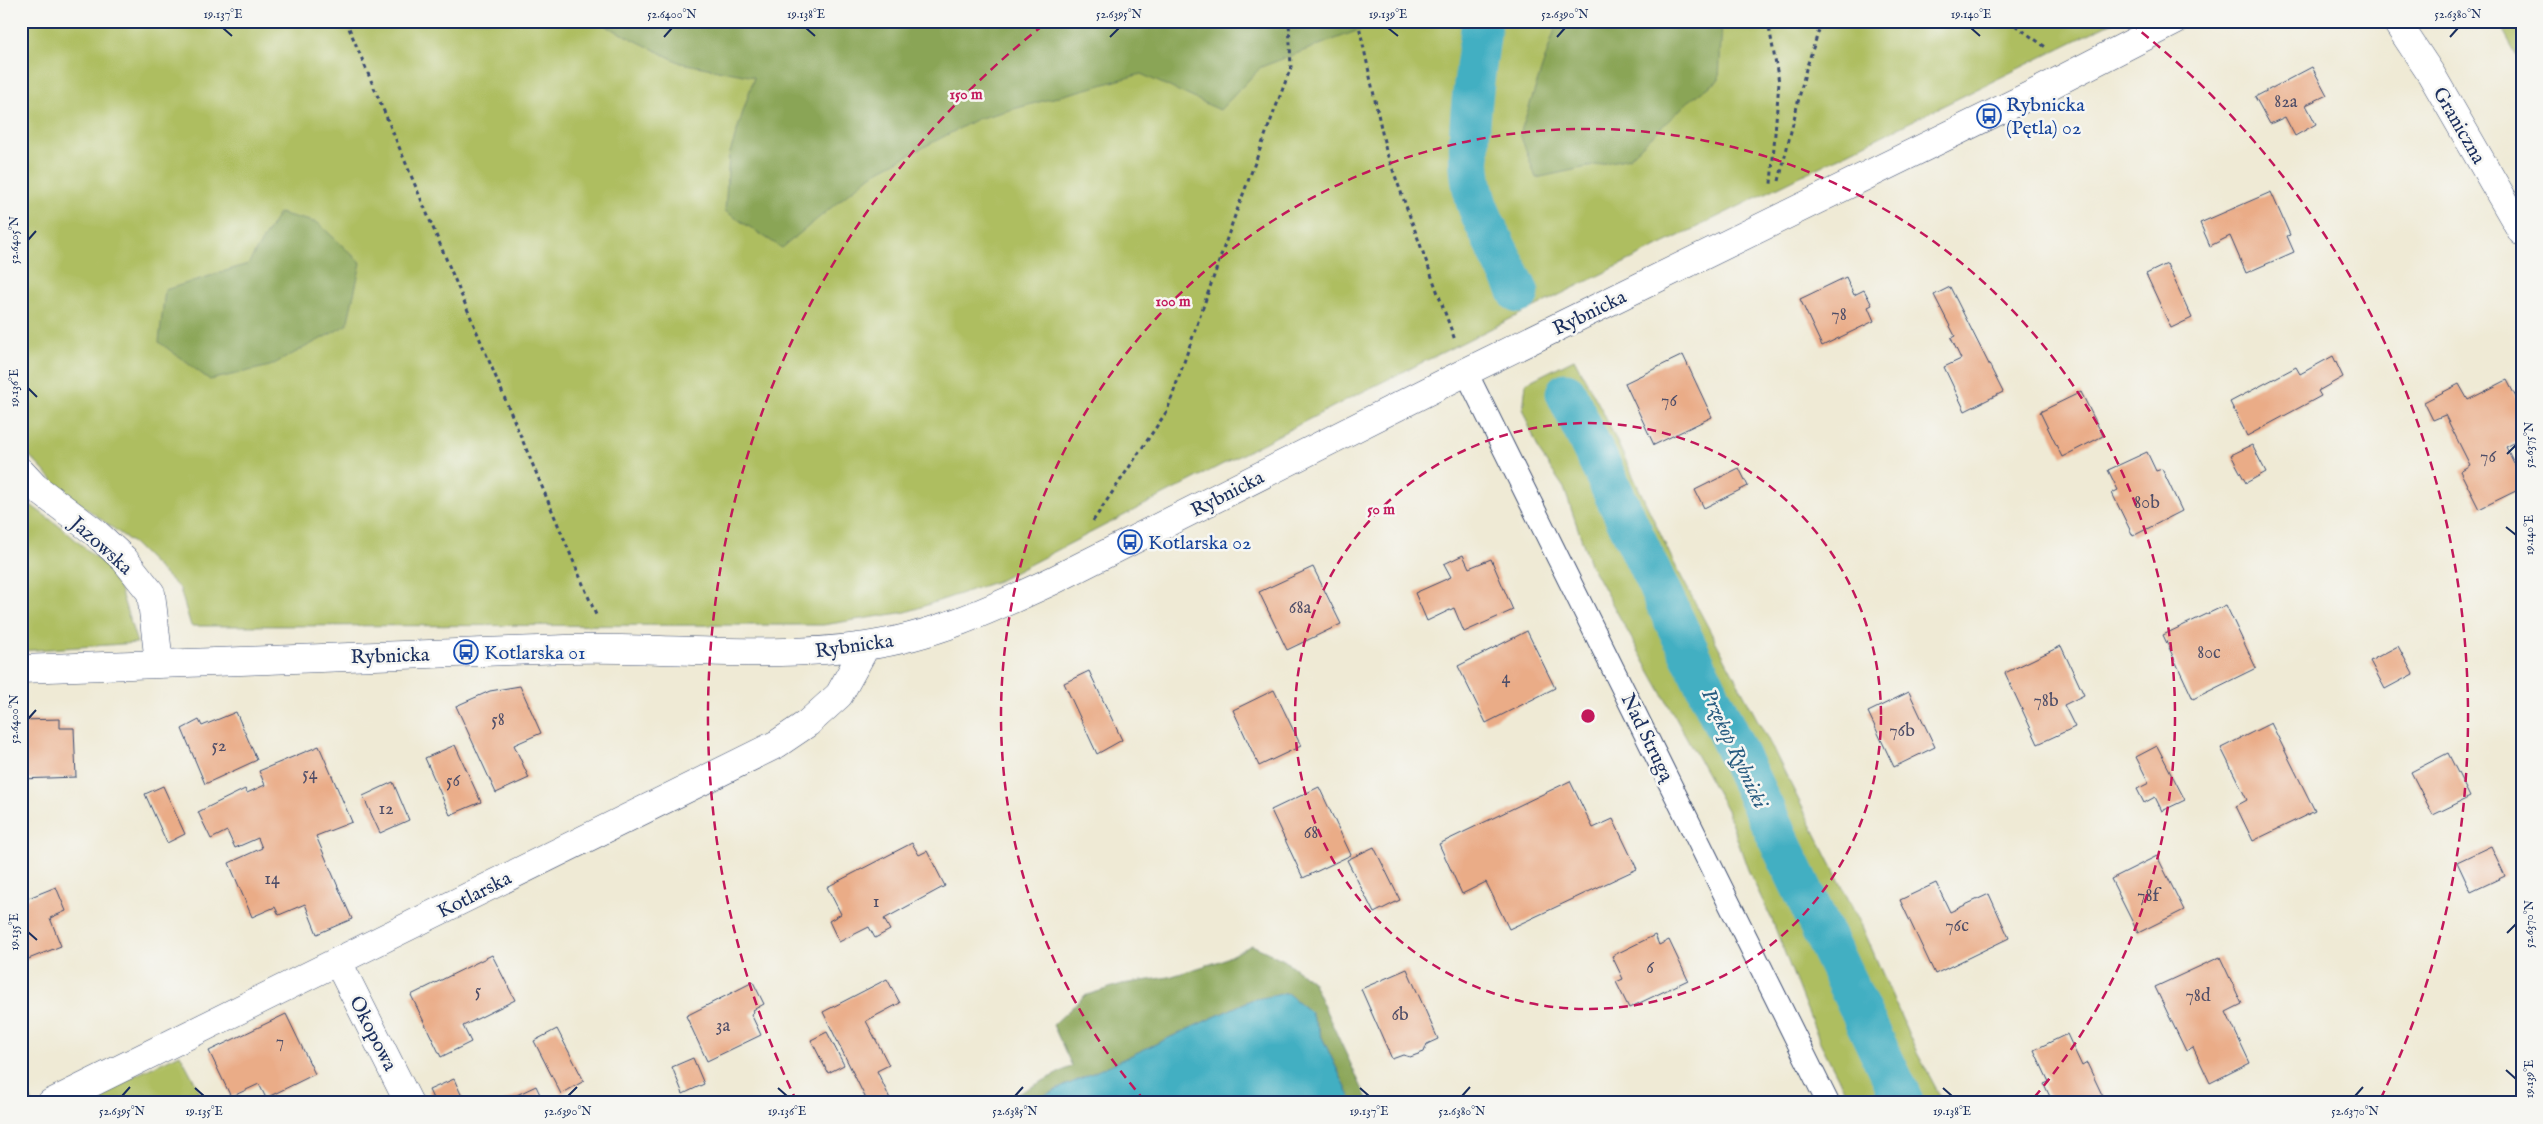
<svg xmlns="http://www.w3.org/2000/svg" width="2543" height="1124" viewBox="0 0 2543 1124" font-family="'IM FELL English',serif">
<style>
.green{fill:#aebe61;stroke:#647660}
.forest{fill:#8aa557;stroke:#526a5a}
.water{fill:#43afc2;stroke:#2f6f90}
.lines{fill:none;stroke-linecap:round;stroke-linejoin:round}
.canal{stroke:#43afc2;stroke-width:41}
.building{fill:#eaac87}
.service-casing{stroke:#3b4b70;stroke-width:24}
.minor-casing{stroke:#3b4b70;stroke-width:29}
.path{stroke:#3b4b70;stroke-width:3;stroke-dasharray:4 4;stroke-linecap:butt}
.service{stroke:#fff;stroke-width:22}
.minor{stroke:#fff;stroke-width:28}
.ticks{fill:none;stroke:#1b2f5e;stroke-width:2}
.ring{fill:none;stroke:#c2185b;stroke-width:2.5;stroke-dasharray:9 6}
.labels{text-anchor:middle;stroke-width:5;stroke-linejoin:round;paint-order:stroke}
.number-label{font-size:18px;fill:#4f4e68}
.transit-label{font-size:20px;fill:#164399;stroke:#f6f6f2;text-anchor:start}
.street-label{font-size:20px;fill:#1b2f5e;stroke:#f6f6f2}
.water-label{font-size:21px;font-style:italic;fill:#295c81;stroke:#f6f6f2}
.centre{fill:#c2185b;stroke:#f6f6f2;stroke-width:2.5}
.ring-label{font-size:15px;text-anchor:middle;font-weight:bold;fill:#c2185b;stroke:#f6f6f2;stroke-width:5;stroke-linejoin:round;paint-order:stroke}
.neatline{fill:none;stroke:#1b2f5e;stroke-width:2}
.ticks-label{font-size:12px;text-anchor:middle;fill:#1b2f5e}
</style>
<rect width="100%" height="100%" fill="#f6f6f2"/>
<filter id="ink" filterUnits="userSpaceOnUse"><feTurbulence type="fractalNoise" baseFrequency=".02" numOctaves="2"/><feDisplacementMap in="SourceGraphic" scale="10" xChannelSelector="R" yChannelSelector="G"/><feConvolveMatrix kernelMatrix="1 2 1 2 8 2 1 2 1" color-interpolation-filters="sRGB"/></filter>
<filter id="wash" filterUnits="userSpaceOnUse"><feTurbulence type="fractalNoise" baseFrequency=".0096" numOctaves="4" result="noise"/><feDisplacementMap in="SourceGraphic" scale="20" xChannelSelector="R" yChannelSelector="G"/><feGaussianBlur stdDeviation="1.12" result="paint"/><feColorMatrix in="noise" values="0 0 0 0 0 0 0 0 0 0 0 0 0 0 0 0 0 1.4 0 .05"/><feComposite in="paint" operator="in"/></filter>
<g filter="url(#wash)">
<rect width="100%" height="100%" fill="#efead5"/>
<path class="green" d="M21,21h2094l-765,377 -352,183 -92,31 -83,13 -632,1 -11,-37 -47,-46 -70,-52 -42,-44z
M2498,21h24v44z
M1574,359l27,49 73,155 99,186 89,177 53,123 29,54h-93l-31,-61 -19,-47 -29,-75 -24,-50 -21,-60 -137,-246 -26,-76 -24,-35 -17,-42 3,-28z
M21,498l41,30 53,46 22,69 -116,8z
M180,1054l26,49h-129z
M21,1079l12,24h-12z"/>
<path class="forest" d="M602,21h781l-122,46 -41,43 -79,-36 -164,45 -106,56 -89,73 -57,-37 4,-55 25,-79 -73,-14 -73,-36z
M1555,21h167l-3,59 -30,21 -60,57 -93,20 -16,-44 35,-105z
M279,213l39,10 43,40 -14,62 -77,41 -60,14 -51,-38 6,-52 83,-26z
M1252,945l32,15 28,21 57,122h-16l-43,-91 -23,-18 -36,6 -223,103h-28l72,-37 -19,-41 31,-29 38,-12 47,-7 51,-16z"/>
<path class="water" d="M1287,993l23,19 43,91h-325l223,-103z"/>
<g class="lines">
<path class="canal" d="M1482,21c-6,53 -23,136 -4,186 11,29 28,58 41,86
M1566,393l338,710"/>
</g>
<g id="blocks">
<path class="building" d="M2312,67l15,28 -21,10 10,19 -21,12 -10,-19 -15,7 -15,-27z
M2271,192l19,43 -3,1 7,16 -48,21 -16,-37 -20,10 -10,-23z
M2167,264l25,54 -21,10 -25,-54z
M1846,277l8,18 10,-5 8,15 -4,2 6,14 -52,25 -22,-47z
M1950,287l53,105 -38,19 -21,-44 17,-8 -10,-21 4,-2 -21,-41z
M1683,355l29,62 -58,28 -29,-62z
M2333,356l10,21 -25,14 3,5 -74,40 -17,-34 66,-35 4,7z
M2507,380l15,29v30l-16,8 16,32v9l-43,21 -19,-38 10,-6 -25,-50 -12,5 -9,-18 35,-18 9,16z
M2081,392l22,44 -41,21 -22,-45z
M2252,445l14,27 -20,11 -15,-28z
M2147,452l9,19 6,-2 20,42 -49,25 -21,-43 6,-3 -10,-20z
M1739,468l9,18 -44,22 -9,-18z
M1463,555l6,13 22,-9 22,51 -49,22 -10,-24 -27,13 -12,-28 36,-16 -7,-13z
M1313,567l28,57 -54,26 -28,-58z
M2226,605l30,63 -63,31 -30,-64z
M1527,631l28,57 -69,35 -28,-57z
M2061,646l23,49 -20,10 11,22 -37,17 -33,-71z
M2398,646l15,28 -28,15 -15,-28z
M1089,671l33,69 -25,14 -33,-71z
M520,686l21,47 -27,12 15,33 -33,15 -40,-87 34,-15z
M1274,690l27,56 -42,20 -26,-56z
M1909,692l26,55 -41,20 -26,-55z
M236,712l21,48 -52,24 -23,-55 17,-9 3,6z
M60,719v9h14l2,49 -55,2v-59z
M2271,723l44,88 -62,30 -17,-35 11,-6 -26,-52z
M455,745l26,57 -31,13 -25,-57z
M319,746l33,76 -36,14 36,83 -35,15 -12,-30 -26,11 -4,-8 -23,10 -23,-54 33,-15 -4,-10 -23,10 -8,-17 -16,8 -13,-27 47,-23 2,4 18,-8 -6,-14z
M2157,746l28,54 -23,11 -7,-14 -11,6 -7,-14 12,-6 -13,-26z
M2448,753l22,44 -37,18 -22,-43z
M1570,781l23,47 20,-9 24,50 -128,60 -23,-47 -24,12 -23,-50z
M393,782l16,38 -29,13 -17,-37z
M163,786l22,48 -18,9 -22,-49z
M1319,787l32,68 -48,23 -32,-68z
M912,843l7,12 8,-4 18,35 -61,33 6,11 -15,8 -6,-11 -30,15 -10,-21 12,-7 -14,-27z
M2491,846l14,30 -34,16 -14,-30z
M1374,847l26,53 -26,13 -27,-53z
M2157,856l27,54 -46,23 -27,-54z
M1936,883l14,29 39,-18 20,44 -74,36 -35,-74z
M56,887l10,24 -16,7 11,28 -40,16v-61z
M1655,935l4,10 10,-5 19,40 -59,28 -13,-26 7,-3 -11,-23z
M492,955l23,45 -52,26 8,16 -30,15 -30,-62z
M2220,957l22,47 -16,8 24,51 -40,20 -17,-36 -7,4 -31,-64z
M1407,969l31,70 -11,5 -3,8 -14,5 -7,-2 -11,4 -31,-70z
M887,979l13,24 -34,18 23,44 -12,6 15,32h-24l-45,-91z
M753,982l11,22 -11,6 1,2 -3,2 10,21 -54,26 -21,-45z
M286,1014l29,60 -49,24 -7,-14 -28,13 -22,-46z
M557,1029l27,52 -23,13 -27,-53z
M827,1032l17,33 -16,8 -17,-33z
M2067,1034l15,32 5,-3 19,40h-53l-9,-19 5,-2 -15,-32z
M693,1058l11,26 -21,10 -11,-27z
M454,1079l11,24h-30l-6,-13z
M536,1086l8,17h-44z"/>
</g>
</g>
<g filter="url(#ink)">
<use href="#blocks" fill-opacity="0" stroke="#3b4b70" stroke-width="1"/>
<g class="lines">
<g class="service-casing">
<path id="service" d="M1466,372l362,731"/>
</g>
<g class="minor-casing">
<path id="minor" d="M2396,21l35,53 91,158
M21,472l14,15 61,46 28,26 27,34 8,70
M21,669c182,-8 364,-14 545,-20 100,-3 200,11 299,-3 67,-9 127,-37 187,-65l414,-209 573,-281 136,-70
M338,962l71,141
M51,1103l726,-359 31,-21 31,-28 27,-49"/>
</g>
<path class="path" d="M346,21l250,594
M1358,21l28,130 69,189
M1768,21l11,61 -8,102
M2009,21l38,27
M1779,181l27,-112 16,-48
M1093,521l74,-110 66,-190 58,-154 -2,-46"/>
<use href="#service" class="service"/>
<use href="#minor" class="minor"/>
</g>
</g>
<path class="ticks" d="M223,28l9,8M806,28l9,8M1388,28l10,8M1971,28l9,8M664,37l8,-9M1110,37l9,-9M1557,37l8,-9M2450,37l8,-9M28,240l8,-9M28,388l9,9M2507,454l9,-9M2506,527l10,8M28,719l8,-9M28,932l9,8M2507,933l9,-9M2506,1070l10,9M195,1088l9,8M778,1088l9,8M1360,1088l9,8M1943,1088l9,8M122,1096l8,-9M568,1096l9,-9M1015,1096l8,-9M1462,1096l8,-9M2355,1096l8,-9"/>
<g class="ring">
<circle cx="1588" cy="716" r="293"/>
<path d="M1145 1101A587 587 0 1 1 2031 1101"/>
<path d="M797 1102A880 880 0 0 1 1046 23M2130 23A880 880 0 0 1 2379 1102"/>
</g>
<defs>
<g id="bus-ring" transform="scale(1.25)"><circle r="9.5" fill="#f6f6f2" stroke="#1a4fb4" stroke-width="1.5"/><path d="M-5-6H5V4H4V6H2V4H-2V6H-4V4H-5ZM-3.5-4V0h7V-4ZM-3.5 1.2v1.5H-2V1.2ZM2 1.2v1.5H3.5V1.2Z" fill="#1a4fb4"/></g>
</defs>
<g fill-rule="evenodd">
<use href="#bus-ring" x="1989" y="116"/>
<use href="#bus-ring" x="1130" y="542"/>
<use href="#bus-ring" x="466" y="652"/>
</g>
<g class="labels">
<g class="number-label">
<text x="2286" y="107">82a</text>
<text x="1839" y="320">78</text>
<text x="1669" y="406">76</text>
<text x="2488" y="462">76</text>
<text x="2147" y="508">80b</text>
<text x="1300" y="613">68a</text>
<text x="2209" y="658">80c</text>
<text x="1506" y="683">4</text>
<text x="2046" y="706">78b</text>
<text x="498" y="725">58</text>
<text x="1902" y="736">76b</text>
<text x="219" y="751">52</text>
<text x="310" y="779">54</text>
<text x="453" y="786">56</text>
<text x="386" y="814">12</text>
<text x="1311" y="838">68</text>
<text x="272" y="884">14</text>
<text x="2148" y="901">78f</text>
<text x="876" y="907">1</text>
<text x="1957" y="931">76c</text>
<text x="1650" y="973">6</text>
<text x="478" y="996">5</text>
<text x="2198" y="1001">78d</text>
<text x="1400" y="1020">6b</text>
<text x="723" y="1031">3a</text>
<text x="280" y="1047">7</text>
</g>
<g class="transit-label">
<text x="2006" y="111">Rybnicka<tspan x="2006" dy="23">(Pętla) 02</tspan></text>
<text x="1148" y="549">Kotlarska 02</text>
<text x="484" y="659">Kotlarska 01</text>
</g>
<g class="street-label">
<text transform="translate(2460 125) rotate(60)" y="7">Graniczna</text>
<text transform="translate(1589 312) rotate(-26)" y="7">Rybnicka</text>
<text transform="translate(1227 493) rotate(-27)" y="7">Rybnicka</text>
<text transform="translate(102 545) rotate(42)" y="7">Jazowska</text>
<text transform="translate(854 645) rotate(-8)" y="7">Rybnicka</text>
<text transform="translate(390 655) rotate(-2)" y="7">Rybnicka</text>
<text transform="translate(1648 737) rotate(64)" y="7">Nad Strugą</text>
<text transform="translate(474 894) rotate(-27)" y="7">Kotlarska</text>
<text transform="translate(374 1033) rotate(63)" y="7">Okopowa</text>
</g>
<g class="water-label">
<text transform="translate(1735 748) rotate(65)" y="7">Przekop Rybnicki</text>
</g>
</g>
<circle cx="1588" cy="716" r="8" class="centre"/>
<g class="ring-label">
<text x="966" y="99">150 m</text>
<text x="1173" y="306">100 m</text>
<text x="1381" y="514">50 m</text>
</g>
<rect width="2543" height="1124" fill="none" stroke="#f6f6f2" stroke-width="55"/>
<rect x="28" y="28" width="2488" height="1068" class="neatline"/>
<g class="ticks-label">
<text x="223" y="18">19.137°E</text>
<text x="672" y="18">52.6400°N</text>
<text x="806" y="18">19.138°E</text>
<text x="1119" y="18">52.6395°N</text>
<text x="1388" y="18">19.139°E</text>
<text x="1565" y="18">52.6390°N</text>
<text x="1971" y="18">19.140°E</text>
<text x="2458" y="18">52.6380°N</text>
<text transform="translate(14 240) rotate(-90)" y="4">52.6405°N</text>
<text transform="translate(14 388) rotate(-90)" y="4">19.136°E</text>
<text transform="translate(2529 445) rotate(-90)" y="4">52.6375°N</text>
<text transform="translate(2529 535) rotate(-90)" y="4">19.140°E</text>
<text transform="translate(14 719) rotate(-90)" y="4">52.6400°N</text>
<text transform="translate(2529 924) rotate(-90)" y="4">52.6370°N</text>
<text transform="translate(14 932) rotate(-90)" y="4">19.135°E</text>
<text transform="translate(2529 1079) rotate(-90)" y="4">19.139°E</text>
<text x="122" y="1115">52.6395°N</text>
<text x="204" y="1115">19.135°E</text>
<text x="568" y="1115">52.6390°N</text>
<text x="787" y="1115">19.136°E</text>
<text x="1015" y="1115">52.6385°N</text>
<text x="1369" y="1115">19.137°E</text>
<text x="1462" y="1115">52.6380°N</text>
<text x="1952" y="1115">19.138°E</text>
<text x="2355" y="1115">52.6370°N</text>
</g>
</svg>
